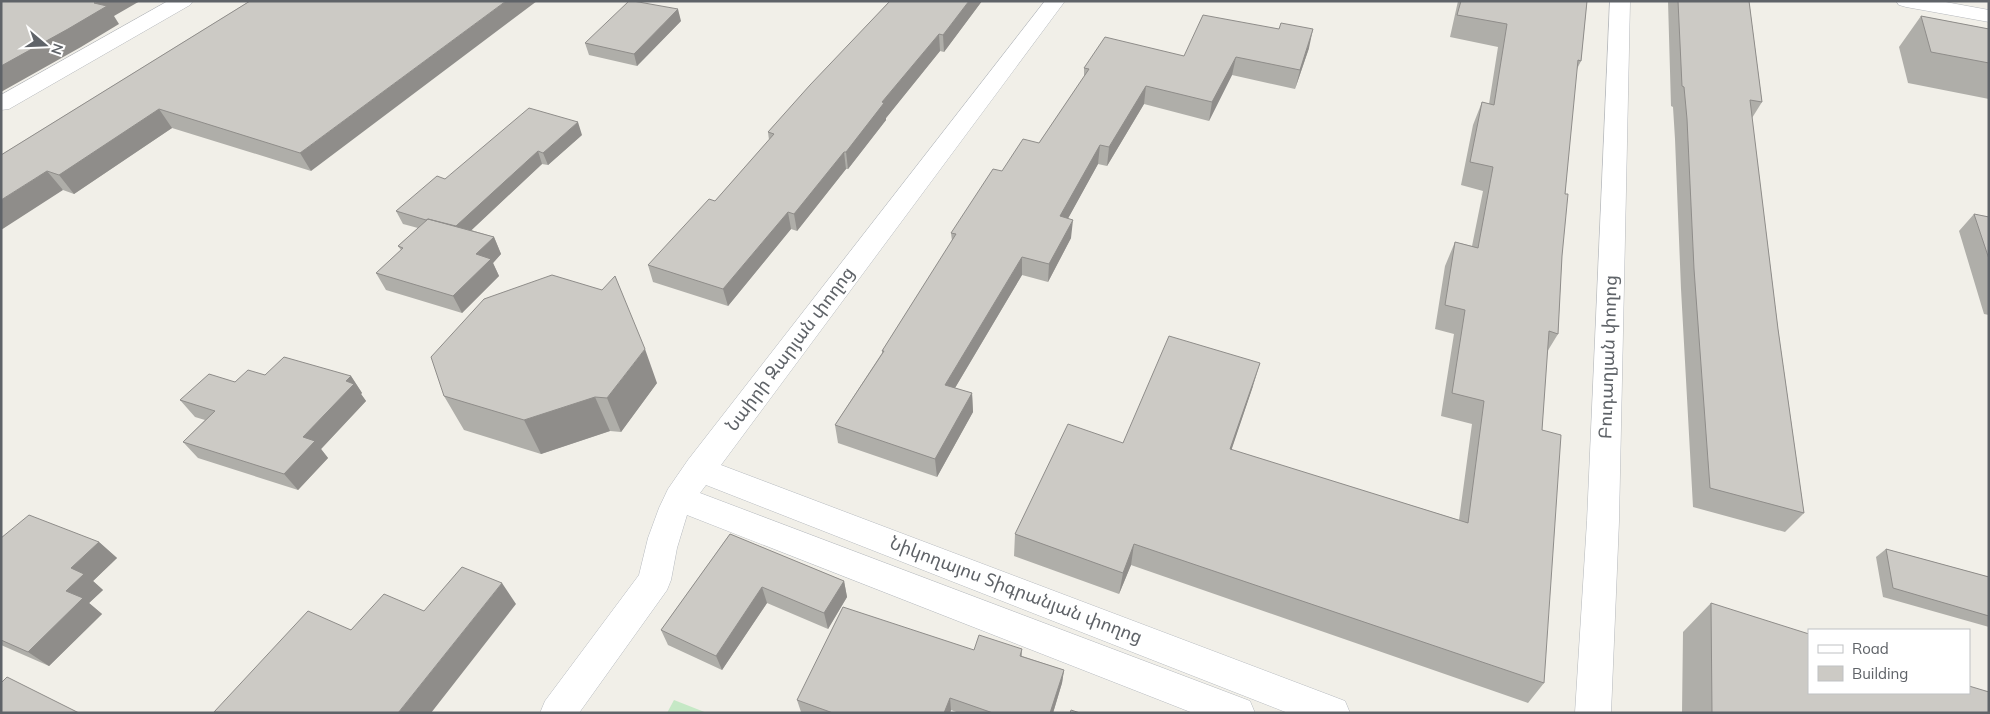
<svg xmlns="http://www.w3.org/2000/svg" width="1990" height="714" viewBox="0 0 1990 714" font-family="Mulish,'Noto Sans Armenian',sans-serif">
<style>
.green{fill:#c5e8c5}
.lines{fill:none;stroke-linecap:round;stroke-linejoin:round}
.street-casing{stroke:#b5b8bc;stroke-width:1}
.secondary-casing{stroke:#b6babf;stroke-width:1}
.street{fill:#fff;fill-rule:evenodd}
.secondary{fill:#fff;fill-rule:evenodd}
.wall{fill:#afaea9}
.shaded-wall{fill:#8f8d8a}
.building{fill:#cccac5;stroke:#8f8d8a}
.labels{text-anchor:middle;stroke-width:4.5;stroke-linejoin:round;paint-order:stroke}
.street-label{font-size:18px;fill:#5f6368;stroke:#fff}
</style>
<rect width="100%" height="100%" fill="#f1efe8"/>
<path class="green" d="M674,700l33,13h-40z"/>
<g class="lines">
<g class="street-casing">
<path id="street" d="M168,1h25l-3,4 -181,104 -8,1v-15z
M1610,1h20l-11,520 -8,192h-36l12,-192z
M1896,1h44l49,9v12l-83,-15 -7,-2z"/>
</g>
<g class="secondary-casing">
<path id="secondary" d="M1045,1h20l-344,464 611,231 13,5 5,12h-62l-582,-228 -6,8 537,203 13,5 5,12h-62l-506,-198 -10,33 -6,32 -4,10 -88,123h-39l5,-12 94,-126 9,-37 11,-30 9,-19 20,-29z"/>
</g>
<use href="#street" class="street"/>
<use href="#secondary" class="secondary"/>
</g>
<path class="wall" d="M250,1l61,170 -139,-43 -98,66 -11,-4 -62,-35z
M890,1h92l-38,51 -4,-1 -54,67v2l-38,49h-2l-49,62 -6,-2 -63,77 -75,-24 -5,-17 67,-64 54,-61 -1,-8z
M1458,1h129l-6,60 -5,10 -11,123 -7,140 -11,18 -5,78 2,253 -16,20 -397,-138 -12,29 -105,-38 1,-22 108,-91 130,-57 -22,64 228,70 13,-96 -31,-8 13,-82 -19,-5 10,-63 10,-24 17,4 11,-55 -22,-6 12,-60 9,-23 7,2 9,-57 -48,-10z
M1668,1h81l13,101 -10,16 26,211 26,184 -19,19 -92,-25 -12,-218 -6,-150 -2,-32 -2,-1z
M1921,16l68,13v70l-81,-16 -9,-36z
M681,21l-44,45 -48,-11 -4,-12z
M1309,48l-14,41 -63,-14 -23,46 -65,-17 -37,62 -9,-2 -30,54 3,20 -23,44 -26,-7 -67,113 17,5 1,19 -36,65 -99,-34 -3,-18 47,-72v-2l70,-110 -1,-8 51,-62 37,-28 45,-66v-9l100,-12z
M582,135l-34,30 -6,-1 -71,66 23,7 7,17 -8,9 6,13 -37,37 -76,-23 -10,-17 25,-23 -3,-4 20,-18 -15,-4 -7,-13 49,-32z
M1974,214l15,3v98l-5,-1 -25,-83z
M265,375l86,1 11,17 -1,1 5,7 -45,48 7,9 -30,32 -100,-32 -15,-16 22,-22 -10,-3 -15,-17 55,-18z
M657,383l-36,49 -11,-1 -69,23 -77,-24 -20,-34z
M730,534l114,47 3,16 -19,32 -61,-26 -45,67 -54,-25 -7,-15z
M1,538l98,4 18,16 -24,23 10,9 -14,13 13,11 -53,52 -48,-21z
M1886,549l103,28v50l-106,-30 -7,-40z
M1711,603l278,110h-307l1,-81z
M1022,649v7l42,14 -2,13 -9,30h-94l-8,-3 -1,3h-148l-1,-1 -4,-12 177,-50z"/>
<path class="shaded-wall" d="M98,1h42l-26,15 5,8 -38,23 -80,45v-26z
M506,1h31l-226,170 -11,-18z
M969,1h13l-38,51 -1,-17z
M678,9l3,12 -44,45 -3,-12z
M1313,29l-4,19 -14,41 5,-19z
M939,34l1,17 -54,67v2l-38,49 -2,-17 36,-50z
M1236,57l-4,18 -23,46 3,-19z
M1146,86l-2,18 -37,62 2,-19z
M159,109l13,19 -98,66 -15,-19z
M578,122l4,13 -34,30 -5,-12z
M1100,145l-2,19 -39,71 1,-19z
M538,151l4,13 -82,77 -7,-13z
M844,152l2,17 -49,62 -3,-17z
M47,171l16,19 -62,40v-30z
M788,212l3,17 -63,77 -5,-17z
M1073,220l-2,18 -23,44 1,-18z
M494,237l7,17 -8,9 6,13 -37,37 -9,-17 23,-42z
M1022,257v18l-76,128 -1,-18z
M645,349l12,34 -36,49 -14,-34z
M1260,363l-7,23 -29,86 6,-23z
M351,376l11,17 -1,1 5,7 -45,48 7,9 -30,32 -14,-16 19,-37 43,-56z
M972,393l1,19 -36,65 -2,-18z
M595,397l15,34 -69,23 -17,-34z
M99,542l18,16 -24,23 10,9 -14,13 13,11 -53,52 -21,-14 38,-61 5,-23z
M1134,544l-3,21 -12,29 4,-21z
M844,581l3,16 -19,32 -4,-16z
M502,583l14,21 -85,109h-33z
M762,587l5,16 -45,67 -6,-14z
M1064,670l-2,13 -9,30h-3z
M950,698l1,12 -1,3h-6z"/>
<path class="building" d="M1,1h97l-4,2 13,3 -39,23 -67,37z
M250,1h256l-206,152 -141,-44 -100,66 -12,-4 -46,29v-45z
M629,1h4l45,8 -44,45 -49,-11z
M890,1h79l-26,34 -4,-1 -57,68 2,1 -38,49h-2l-50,62 -6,-2 -65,77 -75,-24 61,-66 6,2 59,-67 -6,-2 42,-47z
M1461,1h126l-6,60 -3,-1 -13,134h3l-6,62 -4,78 -9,-3 -7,99 19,5 -17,248 -410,-139 -11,29 -108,-39 53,-110 55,19 46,-107 91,27 -30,86 238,74 16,-122 -32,-8 13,-83 -20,-5 10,-63 23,6 15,-81 -23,-5 12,-60 12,3 13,-81 -50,-9z
M1678,1h71l13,101 -12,-2 28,229 26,184 -94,-25 -16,-219 -7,-150 -3,-32 -2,-1z
M1203,15l76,14 2,-6 32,6 -13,41 -64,-13 -24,45 -66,-16 -37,61 -9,-2 -40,71 13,4 -24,44 -27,-7 -77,128 27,8 -37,66 -100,-34 49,-74h-2l74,-117 -5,-1 42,-64 9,2 21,-32 16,4 50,-74 -5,-1 21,-31 79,19z
M1921,16l68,13v34l-58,-11z
M529,108l49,14 -35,31 -5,-2 -82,75 -28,-7 -2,1 -30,-9 41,-35 8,3z
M1974,214l15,3v42z
M428,219l66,18 -18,17 15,5 -38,37 -77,-23 27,-25 -5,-2z
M552,275l50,15 13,-14 30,73 -38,49 -12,-1 -71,23 -80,-24 -13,-39 53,-58z
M284,357l67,19 -5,5 8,3 -51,53 12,4 -31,33 -101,-32 32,-31 -35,-11 29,-26 26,8 13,-12 17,5z
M29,515l70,27 -28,26 13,6 -18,17 17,7 -55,54 -27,-12v-102z
M730,534l114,47 -20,32 -62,-26 -46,69 -55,-26z
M1886,549l103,28v39l-96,-28z
M462,567l40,16 -104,130 -184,-1 94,-101 43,19 33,-36 40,17z
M1711,603l98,31v59h160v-7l20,6v21h-277z
M843,607l131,43 5,-15 43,14 -2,7 44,14 -14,43h-57l-43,-15 -6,15h-111l-36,-13z
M7,677l72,36h-78v-30z
M1071,710l9,3h-10z"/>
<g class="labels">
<g class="street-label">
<text transform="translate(790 349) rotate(-53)" y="6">Նաիրի Զարյան փողոց</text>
<text transform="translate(1608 357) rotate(-88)" y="6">Բուդաղյան փողոց</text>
<text transform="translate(1016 590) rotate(21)" y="6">Նիկողայոս Տիգրանյան փողոց</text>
</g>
</g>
<rect width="1990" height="714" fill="none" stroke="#5f6368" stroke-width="5"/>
<rect x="1808" y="629" width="162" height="65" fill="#ffffff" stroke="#bfc1c3"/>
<rect x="1818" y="645" width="25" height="8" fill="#ffffff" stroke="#bfc1c3"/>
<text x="1852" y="654" font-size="15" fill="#5f6368">Road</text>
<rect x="1818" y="666" width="25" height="15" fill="#cccac5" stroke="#bfc1c3"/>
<text x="1852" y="679" font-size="15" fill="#5f6368">Building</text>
<g transform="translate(45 45) rotate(109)" stroke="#ffffff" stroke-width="4" paint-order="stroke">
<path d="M0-4L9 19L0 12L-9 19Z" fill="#5f6368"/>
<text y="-8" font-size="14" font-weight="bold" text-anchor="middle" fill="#5f6368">N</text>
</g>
</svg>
